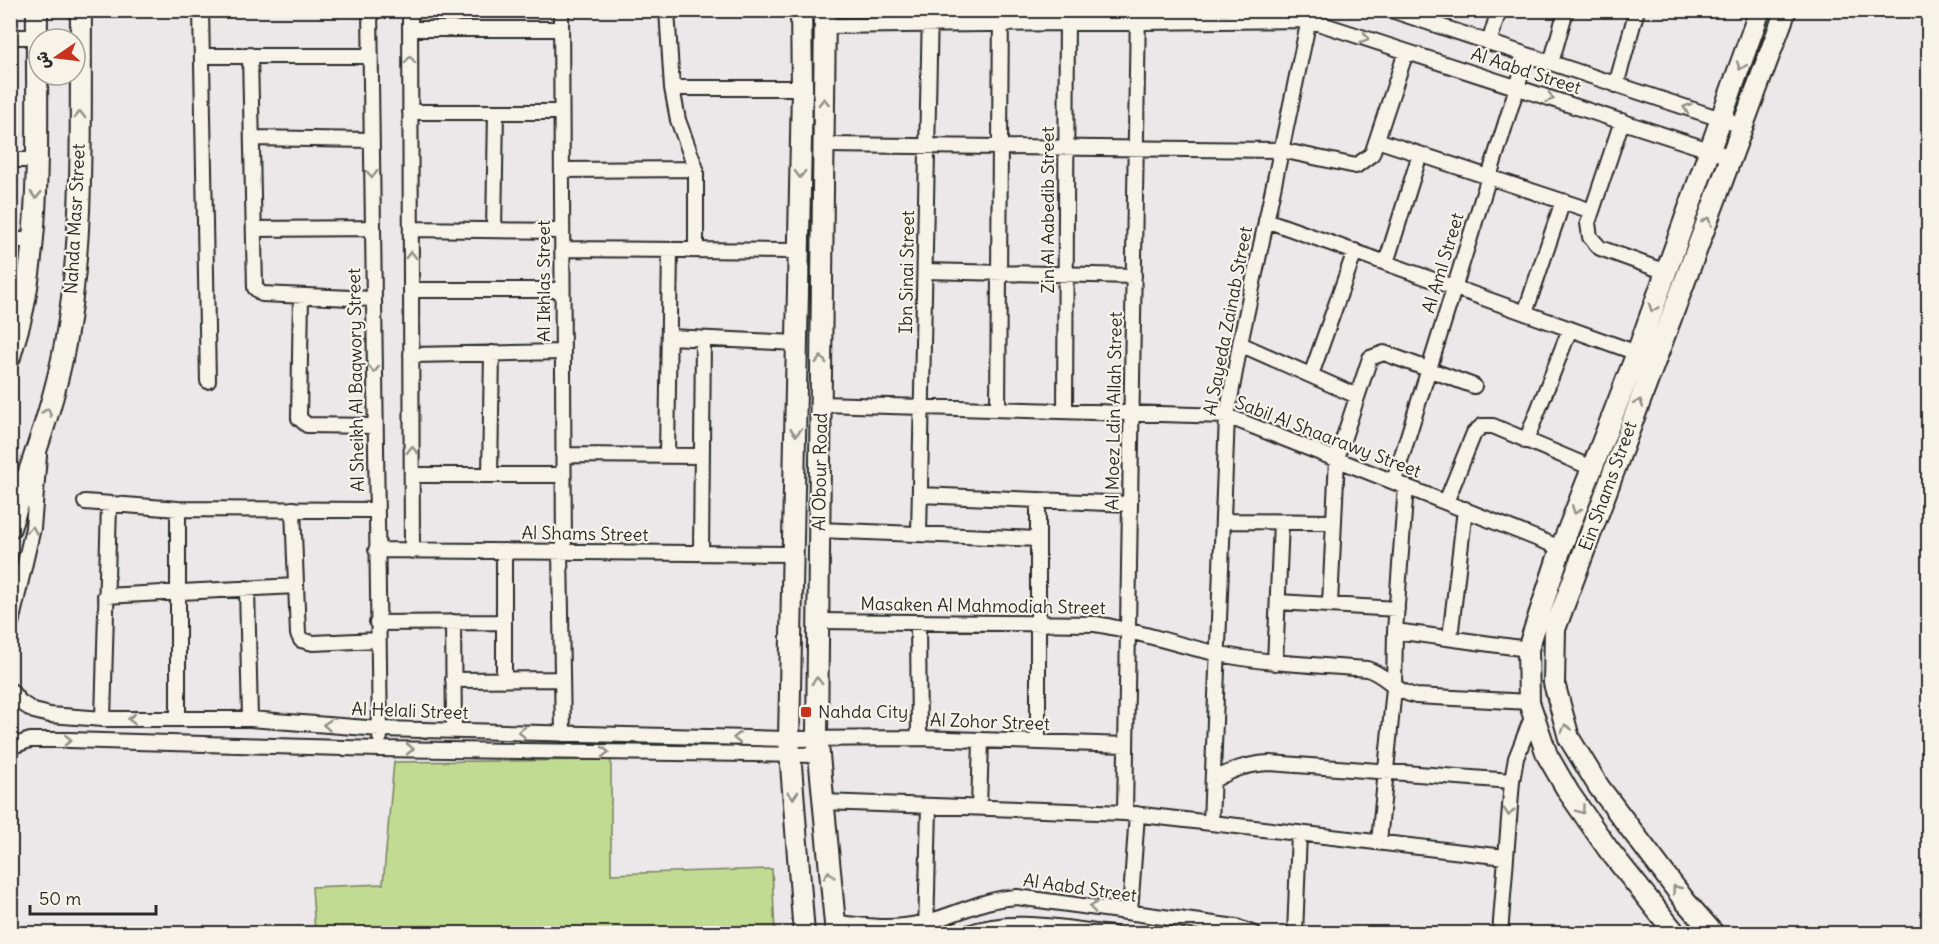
<svg xmlns="http://www.w3.org/2000/svg" width="1939" height="944" viewBox="0 0 1939 944" font-family="Delius,'Playpen Sans Arabic',sans-serif">
<style>
.green{fill:#c2db92;stroke:#76835e;stroke-width:1.5}
.lines{fill:none;stroke-linecap:round;stroke-linejoin:round}
.street-casing{stroke:#2b2b2b;stroke-width:18}
.secondary-casing{stroke:#2b2b2b;stroke-width:24}
.street{stroke:#f7f3e8;stroke-width:14}
.secondary{stroke:#f7f3e8;stroke-width:20}
.oneway{stroke:#918f8a}
.poi-dot{fill:#c8321e;stroke:#f7f3e8;stroke-width:2}
.labels{text-anchor:middle;stroke-width:4.5;stroke-linejoin:round;paint-order:stroke}
.street-label{font-size:18px;fill:#2b2b2b;stroke:#f7f3e8}
.poi-label{font-size:18px;fill:#2b2b2b;stroke:#f7f3e8;text-anchor:start}
</style>
<rect width="100%" height="100%" fill="#ece7e9"/>
<filter id="ink" filterUnits="userSpaceOnUse"><feTurbulence type="fractalNoise" baseFrequency=".0167" numOctaves="2"/><feDisplacementMap in="SourceGraphic" scale="12" xChannelSelector="R" yChannelSelector="G"/><feConvolveMatrix kernelMatrix="1 2 1 2 8 2 1 2 1" color-interpolation-filters="sRGB"/></filter>
<g filter="url(#ink)">
<path class="green" d="M611,760v114l161,-5 3,64h-460l-3,-46 71,-3 11,-122z"/>
<g class="lines">
<g class="street-casing">
<path id="street" d="M201,10l7,371
M370,10l10,727
M410,10l2,541
M561,10l3,542
M667,10l5,78 6,32 18,49v81
M1391,10l351,116
M825,26l484,-6 422,137
M410,29h151
M10,37h27
M1489,43l10,-33
M250,55l5,233 7,6 111,5
M202,56h168
M1551,63l15,-53
M1616,85l21,-75
M672,88h130
M410,112h151
M1622,121l-34,102 2,14 10,11 66,24
M252,138l119,2
M1377,140l215,71
M824,145l457,5 75,16 16,-12 34,-102
M10,160h26
M562,170l134,-1
M1266,220l371,133
M254,229l118,-1
M411,229l151,2
M494,230l2,-118
M10,239l23,2
M562,249l237,2
M1386,263l34,-109
M925,271l209,5
M411,290h151
M301,296l-2,122 8,7 67,1
M1525,313l38,-112
M669,337l128,6
M1240,344l117,52
M411,355l151,-3
M1311,375l44,-124
M821,404l406,12 334,132
M998,408l3,-398
M1065,410l2,-400
M1526,441l44,-112
M563,455l139,1
M667,455l3,-205
M412,475h151
M490,475l2,-122
M1394,481l133,-426
M920,495l210,9
M1038,500v242
M85,502l93,7 197,1
M1446,502l28,-69 8,-7h11l99,42
M293,509l5,125 3,6 12,3 65,-3
M1223,521l111,1
M819,530l219,9
M919,534l11,-524
M376,550l417,4
M504,551v129
M560,552l3,182
M701,553l2,-214
M247,588l3,131
M105,596l191,-10
M1278,602l119,7
M1330,604l7,-146 33,-100 14,-5 90,33
M818,621l277,3c42,6 83,22 125,30 48,10 98,11 147,15 20,6 28,23 49,27l113,6
M453,622l1,109
M918,622l1,116
M377,623l127,-1
M10,628l23,-100 6,-72
M1395,631l133,18
M1450,638l15,-129
M1275,663l6,-141
M453,680l109,-1
M10,690l10,12 14,9 16,4 53,4h147l130,10 409,10 130,-1 207,7
M103,719l6,-214
M178,719v-210
M10,747l20,-7h39l310,9 439,6
M1214,780c19,-11 34,-16 56,-17l242,18
M823,802l302,11 380,44
M979,808l2,-68
M1125,813l13,-803
M1211,823l16,-407 13,-72 71,-334
M1379,842l15,-154 1,-57 11,-145
M1130,912l7,-98
M833,922c32,5 62,8 94,0 32,-8 54,-23 90,-25l219,30 18,7
M926,934l3,-128
M965,934c47,-18 100,-5 148,0
M1295,934l4,-101
M1500,934l12,-153 4,-23 17,-43"/>
</g>
<g class="secondary-casing">
<path id="secondary" d="M801,10l1,78 -13,651 15,195
M825,10l-8,724 19,200
M10,357c5,-19 12,-38 15,-58 17,-94 11,-193 12,-289
M10,528c20,-61 44,-122 55,-184 20,-110 15,-222 16,-334
M1676,934l-68,-85 -39,-56 -22,-38 -18,-53 -1,-53 33,-101 76,-195 123,-343
M1714,934l-29,-33 -86,-114 -30,-49 -15,-55 1,-54 231,-619"/>
</g>
<use href="#street" class="street"/>
<use href="#secondary" class="secondary"/>
</g>
<defs><path id="oneway-chevron" d="M-2-3.5L2.5 0L-2 3.5" fill="none" stroke-width="1.6" stroke-linecap="round" stroke-linejoin="round" transform="scale(1.5)"/></defs>
<g class="oneway">
<use href="#oneway-chevron" transform="translate(1365 38) rotate(18)"/>
<use href="#oneway-chevron" transform="translate(410 60) rotate(-90)"/>
<use href="#oneway-chevron" transform="translate(1741 66) rotate(110)"/>
<use href="#oneway-chevron" transform="translate(1550 98) rotate(18)"/>
<use href="#oneway-chevron" transform="translate(824 102) rotate(-90)"/>
<use href="#oneway-chevron" transform="translate(1687 108) rotate(-162)"/>
<use href="#oneway-chevron" transform="translate(80 115) rotate(-89)"/>
<use href="#oneway-chevron" transform="translate(372 174) rotate(89)"/>
<use href="#oneway-chevron" transform="translate(800 174) rotate(91)"/>
<use href="#oneway-chevron" transform="translate(36 195) rotate(91)"/>
<use href="#oneway-chevron" transform="translate(1707 221) rotate(-70)"/>
<use href="#oneway-chevron" transform="translate(411 255) rotate(-90)"/>
<use href="#oneway-chevron" transform="translate(1653 308) rotate(110)"/>
<use href="#oneway-chevron" transform="translate(821 360) rotate(-89)"/>
<use href="#oneway-chevron" transform="translate(374 369) rotate(89)"/>
<use href="#oneway-chevron" transform="translate(1639 403) rotate(-70)"/>
<use href="#oneway-chevron" transform="translate(47 412) rotate(-71)"/>
<use href="#oneway-chevron" transform="translate(796 432) rotate(91)"/>
<use href="#oneway-chevron" transform="translate(412 450) rotate(-90)"/>
<use href="#oneway-chevron" transform="translate(1576 510) rotate(111)"/>
<use href="#oneway-chevron" transform="translate(32 530) rotate(-80)"/>
<use href="#oneway-chevron" transform="translate(817 681) rotate(-90)"/>
<use href="#oneway-chevron" transform="translate(132 719) rotate(180)"/>
<use href="#oneway-chevron" transform="translate(327 725) rotate(-176)"/>
<use href="#oneway-chevron" transform="translate(1566 728) rotate(-106)"/>
<use href="#oneway-chevron" transform="translate(522 732) rotate(-178)"/>
<use href="#oneway-chevron" transform="translate(737 738) rotate(-179)"/>
<use href="#oneway-chevron" transform="translate(68 740) rotate(1)"/>
<use href="#oneway-chevron" transform="translate(410 749) rotate(1)"/>
<use href="#oneway-chevron" transform="translate(605 752) rotate(1)"/>
<use href="#oneway-chevron" transform="translate(793 795) rotate(86)"/>
<use href="#oneway-chevron" transform="translate(1581 810) rotate(55)"/>
<use href="#oneway-chevron" transform="translate(1509 812) rotate(95)"/>
<use href="#oneway-chevron" transform="translate(829 875) rotate(-95)"/>
<use href="#oneway-chevron" transform="translate(1676 889) rotate(-127)"/>
<use href="#oneway-chevron" transform="translate(1093 907) rotate(-172)"/>
</g>
</g>
<rect class="poi-dot" x="800" y="706" width="12" height="12" rx="3"/>
<g class="labels">
<g class="street-label">
<text transform="translate(1526 71) rotate(18)" y="6">Al Aabd Street</text>
<text transform="translate(1048 210) rotate(-90)" y="6">Zin Al Aabedib Street</text>
<text transform="translate(75 219) rotate(-87)" y="6">Nahda Masr Street</text>
<text transform="translate(1443 263) rotate(-73)" y="6">Al Aml Street</text>
<text transform="translate(907 272) rotate(-89)" y="6">Ibn Sinai Street</text>
<text transform="translate(544 281) rotate(-90)" y="6">Al Ikhlas Street</text>
<text transform="translate(1228 321) rotate(-79)" y="6">Al Sayeda Zainab Street</text>
<text transform="translate(356 380) rotate(-91)" y="6">Al Sheikh Al Baqwory Street</text>
<text transform="translate(1114 411) rotate(-89)" y="6">Al Moez Ldin Allah Street</text>
<text transform="translate(1328 437) rotate(21)" y="6">Sabil Al Shaarawy Street</text>
<text transform="translate(820 472) rotate(-89)" y="6">Al Obour Road</text>
<text transform="translate(1608 486) rotate(-70)" y="6">Ein Shams Street</text>
<text transform="translate(585 534) rotate(1)" y="6">Al Shams Street</text>
<text transform="translate(983 606) rotate(1)" y="6">Masaken Al Mahmodiah Street</text>
<text transform="translate(410 711) rotate(2)" y="6">Al Helali Street</text>
<text transform="translate(990 722) rotate(2)" y="6">Al Zohor Street</text>
<text transform="translate(1080 888) rotate(8)" y="6">Al Aabd Street</text>
</g>
<g class="poi-label">
<text x="818" y="718">Nahda City</text>
</g>
</g>
<rect width="1939" height="944" fill="none" stroke="#f7f3e8" stroke-width="36"/>
<rect x="18" y="18" width="1903" height="908" fill="none" stroke="#2b2b2b" stroke-width="2" filter="url(#ink)"/>
<g transform="translate(57 57) rotate(256)"><circle r="28" fill="#f7f3e8" stroke="#a5a39c" stroke-width="1.5"/>
<path d="M0-4.5L10 22L0 15L-10 22Z" fill="#c8321e"/>
<text y="-9" font-size="16" font-weight="bold" text-anchor="middle" fill="#2b2b2b">ش</text>
</g>
<path d="M30 905v9h126v-9" fill="none" stroke="#2b2b2b" stroke-width="3"/>
<text x="39" y="905" font-size="18" fill="#2b2b2b" stroke="#f7f3e8" stroke-width="4.5" paint-order="stroke">50 m</text>
</svg>
